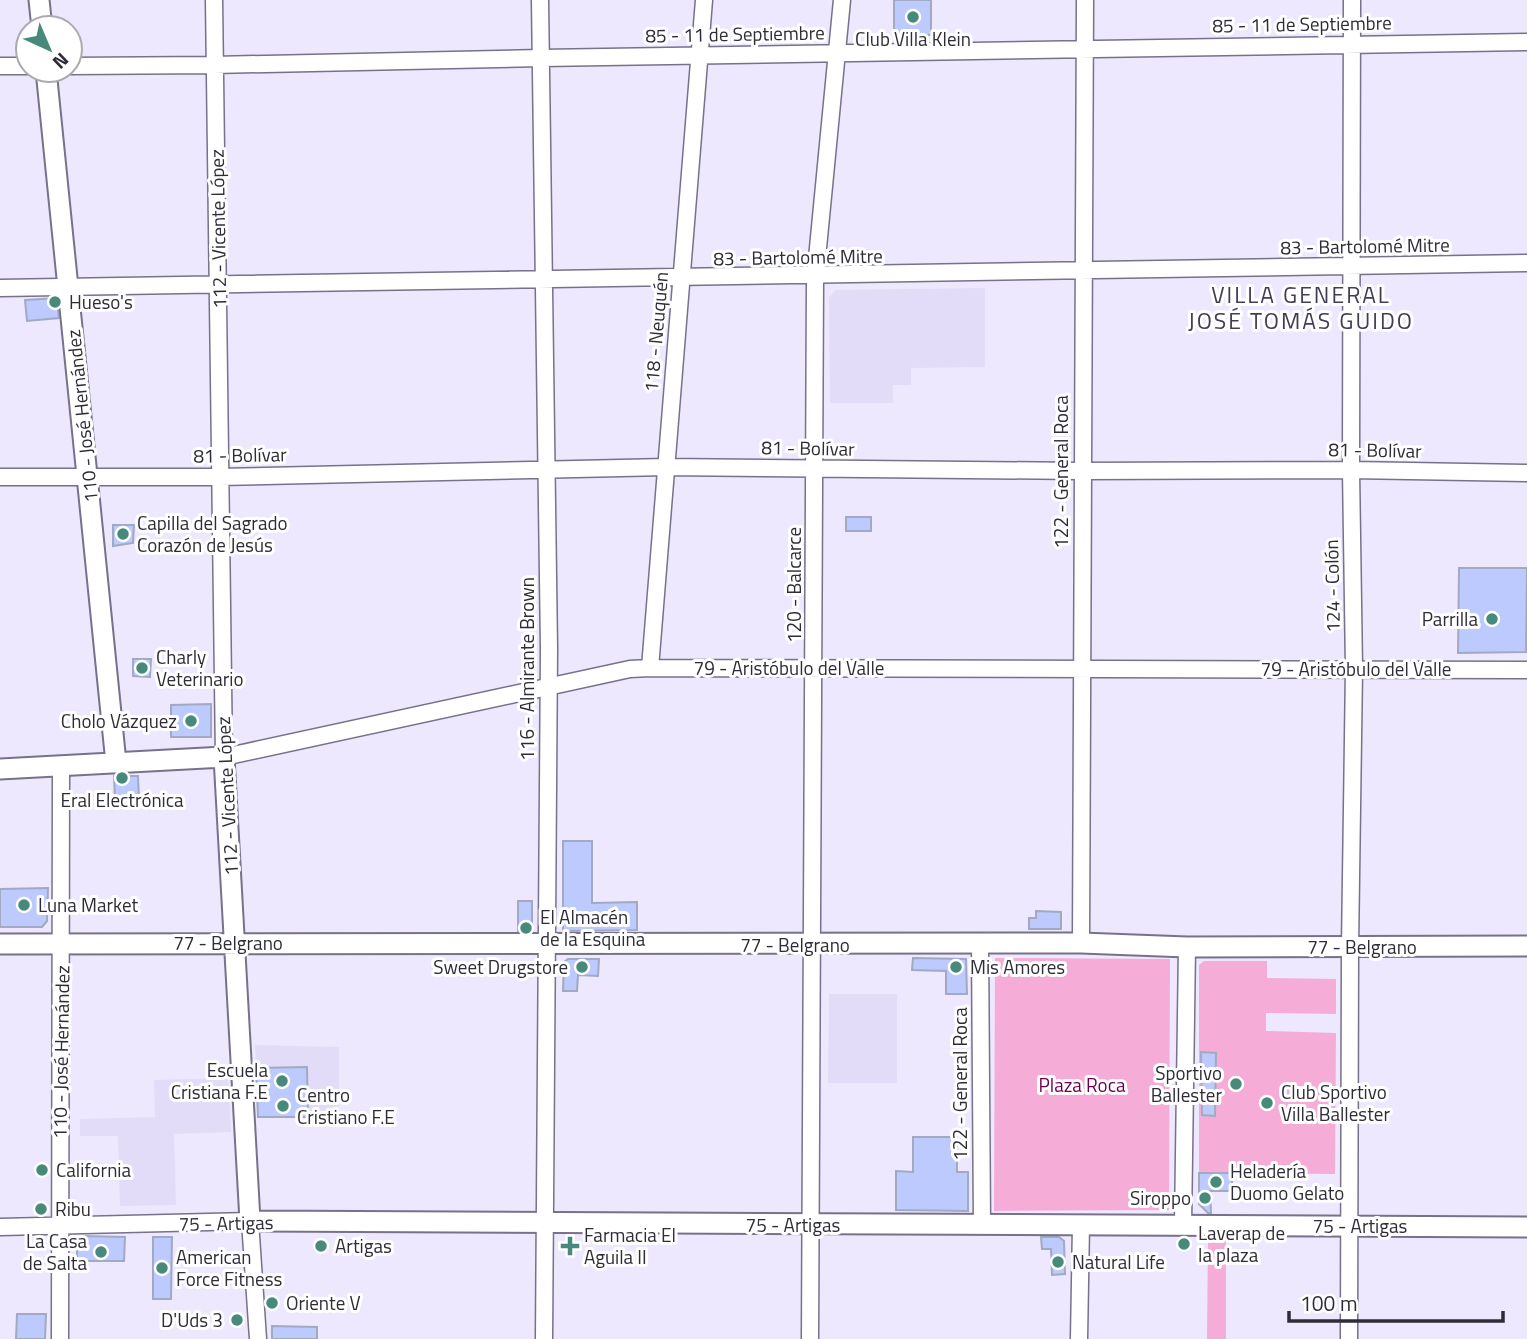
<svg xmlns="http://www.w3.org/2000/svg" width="1527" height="1339" font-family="'Titillium Web',sans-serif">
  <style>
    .built { fill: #e2dcf8 }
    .green { fill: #f5add8 }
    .building { fill: #bccafd; stroke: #a2a9c2; stroke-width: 2 }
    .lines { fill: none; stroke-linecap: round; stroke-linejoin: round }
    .minor-casing { stroke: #777189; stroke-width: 19 }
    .tertiary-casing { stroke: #777189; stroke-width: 23 }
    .minor { stroke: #fff; stroke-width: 16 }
    .tertiary { stroke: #fff; stroke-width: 19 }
    .poi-dot { fill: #478a7c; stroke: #fff; stroke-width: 2.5 }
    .labels { text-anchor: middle; stroke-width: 6; stroke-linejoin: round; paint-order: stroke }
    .street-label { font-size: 19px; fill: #2e2c36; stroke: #fff }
    .poi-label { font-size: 19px; fill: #2e2c36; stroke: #fff; text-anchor: start }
    .park-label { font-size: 19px; fill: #6b0050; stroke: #fff }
    .quarter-label { font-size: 23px; letter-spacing: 2px; fill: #433d53; stroke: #fff }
  </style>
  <rect width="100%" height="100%" fill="#ede8fe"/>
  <path class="built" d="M985,288V367L911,368V385H893V403H830L829,297L836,290Z
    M829,994H897V1083H828Z
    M255,1045L339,1047V1118L258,1117Z
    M228,1078L231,1132L174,1134L176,1205L120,1206L118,1136H80V1119L155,1117L154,1080Z"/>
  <path class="green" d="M995,958L1170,959L1169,1210L994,1211Z
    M1204,961H1267V978L1336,979V1014L1266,1013V1031L1336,1033L1335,1174L1199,1173V965Z
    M1208,1238H1226V1339H1207Z"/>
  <path class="building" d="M894,0H931V35H894Z
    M57,298L59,318L27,321L25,300Z
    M846,517H871V531H846Z
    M113,525H134L133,543L113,546Z
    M1459,568H1527L1526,652L1458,653Z
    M133,659H151L150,677L133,676Z
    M211,704V737H171V705Z
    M114,776H138L139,800L115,801Z
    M563,841H592V903L637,902V930L563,931Z
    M48,888L47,921L42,927H0V889Z
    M518,901H532V931H518Z
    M1036,911L1061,912V929H1029V918H1036Z
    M913,958L966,959L967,994H946V971L912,970Z
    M568,959H599L598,976L578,975L577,991H563L564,962Z
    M1201,1052L1216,1053L1215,1116L1202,1115Z
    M307,1067L308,1117H258L256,1068Z
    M913,1137H957V1172H968V1211L896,1210V1171L913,1172Z
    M1199,1173H1232V1191H1210L1211,1213H1208L1199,1204Z
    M84,1236L125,1237L124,1261H77V1244Z
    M153,1237H172L171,1299H153Z
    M1041,1237H1059L1064,1241L1065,1274L1052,1275L1051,1249H1042Z
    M17,1314H46L45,1339H16Z
    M272,1326L317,1327V1339H272Z"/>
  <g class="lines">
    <defs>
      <path id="minor" d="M214,0L224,757L630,669L650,668L1527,670
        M540,0L549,649L544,1339
        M0,66H28
        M70,66L214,65L541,58L1527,42
        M0,288C509,282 1018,276 1527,263
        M0,477H219L666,467L1081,471L1351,470L1527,473
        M650,668L704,0
        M1081,943L1085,0
        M980,944L982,1224
        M1183,1225L1187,947
        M0,1227L250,1221L258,1339
        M60,1339L61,766
        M810,1339L815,279L842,0
        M1079,1339L1081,1225
        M1349,1339L1350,947L1354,669L1351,470L1352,0"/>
      <path id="tertiary" d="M39,0L42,28
        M46,70L116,763
        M0,769L224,757L250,1221L1527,1227
        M0,944L1081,943L1187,947L1527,946"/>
    </defs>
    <use href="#minor" class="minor-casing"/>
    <use href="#tertiary" class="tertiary-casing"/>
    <use href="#minor" class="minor"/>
    <use href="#tertiary" class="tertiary"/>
  </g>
  <g class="poi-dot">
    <circle cx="913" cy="17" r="7"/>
    <circle cx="55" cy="302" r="7"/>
    <circle cx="123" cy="534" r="7"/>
    <circle cx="1492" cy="619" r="7"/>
    <circle cx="142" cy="668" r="7"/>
    <circle cx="191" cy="721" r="7"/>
    <circle cx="122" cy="778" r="7"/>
    <circle cx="24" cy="905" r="7"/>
    <circle cx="526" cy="928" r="7"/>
    <circle cx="582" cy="967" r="7"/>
    <circle cx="956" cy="967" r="7"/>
    <circle cx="282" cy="1081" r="7"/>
    <circle cx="1236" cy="1084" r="7"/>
    <circle cx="1267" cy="1103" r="7"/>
    <circle cx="283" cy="1106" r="7"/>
    <circle cx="42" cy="1170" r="7"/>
    <circle cx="1216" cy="1182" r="7"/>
    <circle cx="1205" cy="1198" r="7"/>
    <circle cx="41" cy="1209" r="7"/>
    <circle cx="1184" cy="1244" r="7"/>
    <circle cx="321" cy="1246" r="7"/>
    <path d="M566.5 1235.5h7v7h7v7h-7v7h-7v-7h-7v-7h7z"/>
    <circle cx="101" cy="1252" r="7"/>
    <circle cx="1058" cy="1262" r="7"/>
    <circle cx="162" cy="1268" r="7"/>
    <circle cx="272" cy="1303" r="7"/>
    <circle cx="237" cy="1320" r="7"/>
  </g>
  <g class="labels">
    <g class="street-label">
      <text transform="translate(1302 24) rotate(-1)" y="7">85 - 11 de Septiembre</text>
      <text transform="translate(735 34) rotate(-1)" y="7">85 - 11 de Septiembre</text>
      <text transform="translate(218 229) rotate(-91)" y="7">112 - Vicente López</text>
      <text transform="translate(1365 246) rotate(-1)" y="7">83 - Bartolomé Mitre</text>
      <text transform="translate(798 257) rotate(-1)" y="7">83 - Bartolomé Mitre</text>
      <text transform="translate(656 332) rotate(-85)" y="7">118 - Neuquén</text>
      <text transform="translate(82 416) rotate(-96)" y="7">110 - José Hernández</text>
      <text transform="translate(808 448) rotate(1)" y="7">81 - Bolívar</text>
      <text transform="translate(1375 450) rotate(1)" y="7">81 - Bolívar</text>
      <text transform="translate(240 455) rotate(-1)" y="7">81 - Bolívar</text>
      <text transform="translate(1061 472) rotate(-90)" y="7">122 - General Roca</text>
      <text transform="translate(794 585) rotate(-90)" y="7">120 - Balcarce</text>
      <text transform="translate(1332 586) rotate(-91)" y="7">124 - Colón</text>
      <text x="789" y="675">79 - Aristóbulo del Valle</text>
      <text transform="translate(527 669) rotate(-90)" y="7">116 - Almirante Brown</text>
      <text x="1356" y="676">79 - Aristóbulo del Valle</text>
      <text transform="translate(227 796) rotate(-93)" y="7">112 - Vicente López</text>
      <text x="228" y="950">77 - Belgrano</text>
      <text x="795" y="952">77 - Belgrano</text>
      <text x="1362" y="954">77 - Belgrano</text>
      <text transform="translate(61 1052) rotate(-89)" y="7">110 - José Hernández</text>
      <text transform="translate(960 1084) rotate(-90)" y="7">122 - General Roca</text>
      <text transform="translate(226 1223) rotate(-1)" y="7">75 - Artigas</text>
      <text x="793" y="1232">75 - Artigas</text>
      <text x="1360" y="1233">75 - Artigas</text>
    </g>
    <g class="poi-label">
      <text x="913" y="46" text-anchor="middle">Club Villa Klein</text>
      <text x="69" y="309">Hueso's</text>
      <text x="137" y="530">Capilla del Sagrado<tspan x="137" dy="22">Corazón de Jesús</tspan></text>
      <text x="1478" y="626" text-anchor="end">Parrilla</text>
      <text x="156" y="664">Charly<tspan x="156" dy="22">Veterinario</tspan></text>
      <text x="177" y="728" text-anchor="end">Cholo Vázquez</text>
      <text x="122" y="807" text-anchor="middle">Eral Electrónica</text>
      <text x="38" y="912">Luna Market</text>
      <text x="540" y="924">El Almacén<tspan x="540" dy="22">de la Esquina</tspan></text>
      <text x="568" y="974" text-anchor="end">Sweet Drugstore</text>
      <text x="970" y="974">Mis Amores</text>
      <text x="268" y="1077" text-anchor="end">Escuela<tspan x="268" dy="22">Cristiana F.E</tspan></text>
      <text x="1222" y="1080" text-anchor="end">Sportivo<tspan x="1222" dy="22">Ballester</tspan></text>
      <text x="1281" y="1099">Club Sportivo<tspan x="1281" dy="22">Villa Ballester</tspan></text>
      <text x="297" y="1102">Centro<tspan x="297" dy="22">Cristiano F.E</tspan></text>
      <text x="56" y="1177">California</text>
      <text x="1230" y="1178">Heladería<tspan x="1230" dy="22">Duomo Gelato</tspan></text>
      <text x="1191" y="1205" text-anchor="end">Siroppo</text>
      <text x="55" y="1216">Ribu</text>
      <text x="1198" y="1240">Laverap de<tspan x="1198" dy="22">la plaza</tspan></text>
      <text x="584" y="1242">Farmacia El<tspan x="584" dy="22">Aguila II</tspan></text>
      <text x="87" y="1248" text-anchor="end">La Casa<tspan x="87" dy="22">de Salta</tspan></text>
      <text x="335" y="1253">Artigas</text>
      <text x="176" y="1264">American<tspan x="176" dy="22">Force Fitness</tspan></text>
      <text x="1072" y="1269">Natural Life</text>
      <text x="286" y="1310">Oriente V</text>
      <text x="223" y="1327" text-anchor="end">D'Uds 3</text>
    </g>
    <g class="park-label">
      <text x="1082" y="1092">Plaza Roca</text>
    </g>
    <g class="quarter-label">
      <text x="1301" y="303">VILLA GENERAL<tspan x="1301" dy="26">JOSÉ TOMÁS GUIDO</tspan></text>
    </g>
  </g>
  <g transform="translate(49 49) rotate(136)"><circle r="33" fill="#ffffff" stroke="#ababaf" stroke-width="2"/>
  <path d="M0-5L12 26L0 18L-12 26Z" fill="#478a7c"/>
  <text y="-10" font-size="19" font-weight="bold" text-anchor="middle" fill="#2e2c36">N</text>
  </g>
  <path d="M1289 1311v10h214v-10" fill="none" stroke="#2e2c36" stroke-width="3.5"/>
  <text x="1300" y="1311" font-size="21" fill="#2e2c36" stroke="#ffffff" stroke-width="5" paint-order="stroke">100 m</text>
</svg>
